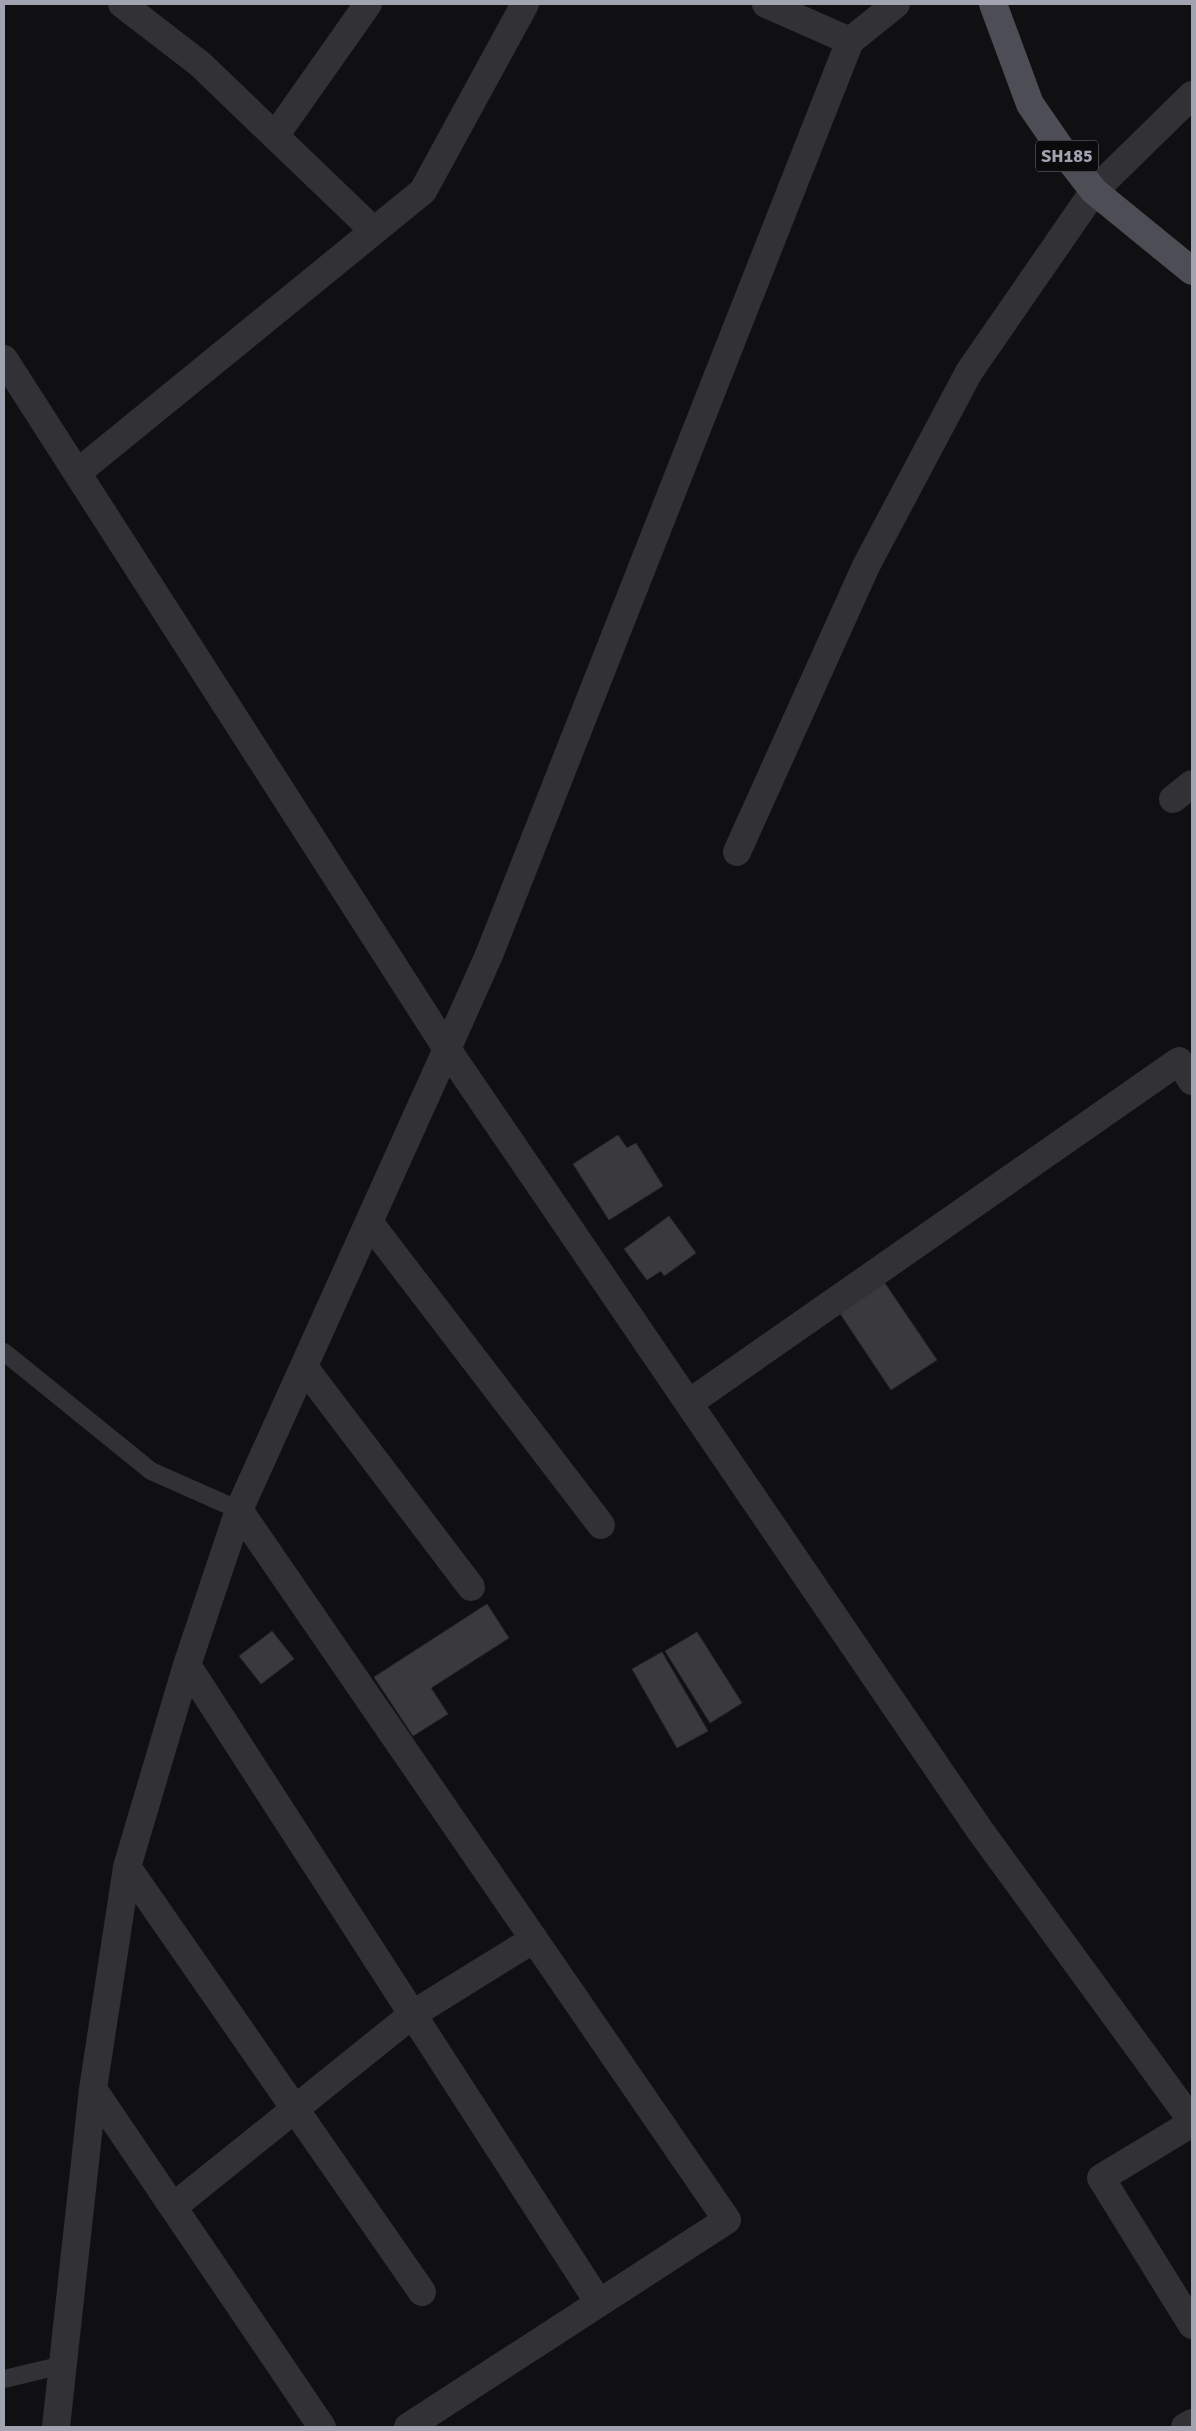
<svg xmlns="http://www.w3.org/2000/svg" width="1196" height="2431" font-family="Signika,sans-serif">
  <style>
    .building { fill: #3a393e; stroke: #2a2a2d }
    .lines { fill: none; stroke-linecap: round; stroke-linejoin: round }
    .service { stroke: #313136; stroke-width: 18 }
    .minor { stroke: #313136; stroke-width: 28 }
    .primary { stroke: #4d4d55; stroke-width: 28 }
    .labels { text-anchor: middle; stroke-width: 4; stroke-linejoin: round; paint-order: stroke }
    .shield { fill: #0b0b0c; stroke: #747580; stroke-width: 1 }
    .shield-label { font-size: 18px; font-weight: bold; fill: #a1a3b1 }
  </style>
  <rect width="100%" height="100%" fill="#100f11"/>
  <path class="building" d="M618,1135L627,1148L636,1143L663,1186L609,1220L573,1164Z
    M669,1216L696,1253L664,1276L661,1271L647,1280L624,1249Z
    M880,1276L937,1360L891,1390L835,1306Z
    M487,1604L509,1638L431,1688L448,1714L413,1736L374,1677Z
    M272,1631L294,1659L261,1684L239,1656Z
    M697,1632L742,1703L710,1723L665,1651Z
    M662,1652L708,1731L677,1748L632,1669Z"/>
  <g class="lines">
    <path class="service" d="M4,1352L151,1471L239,1510
      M4,2379L63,2365"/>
    <path class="minor" d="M122,4L200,64L374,231
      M766,4L850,41
      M896,4L850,41L489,955L447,1049L979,1829L1192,2121
      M275,136L368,4
      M4,359L447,1049L239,1510L187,1665L127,1867L93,2089L56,2427
      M77,473L423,191L525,4
      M1173,799L1192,784
      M737,852L866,566L969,372L1094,191L1192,95
      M369,1222L601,1525
      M304,1367L471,1587
      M689,1403L1179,1061L1192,1081
      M239,1510L727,2220L408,2427
      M187,1665L599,2303
      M127,1867L422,2292
      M93,2089L322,2427
      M1192,2123L1101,2178L1192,2325
      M173,2207L413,2014L534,1939
      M1185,2427L1192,2423"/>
    <path class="primary" d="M993,4L1030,104L1061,149L1094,191L1192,271"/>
  </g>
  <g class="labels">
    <rect class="shield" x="1036" y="140.5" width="62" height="31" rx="4"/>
    <g class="shield-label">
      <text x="1067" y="162">SH185</text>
    </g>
  </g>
  <rect width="1196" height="2431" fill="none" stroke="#a1a3b1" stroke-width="10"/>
</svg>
